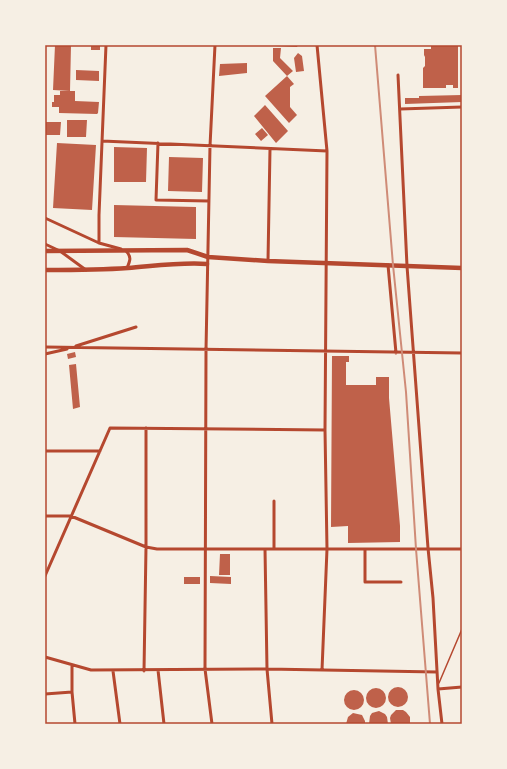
<svg xmlns="http://www.w3.org/2000/svg" width="507" height="769" font-family="'Archivo Narrow',sans-serif">
  <style>
    .building { fill: #bf614a }
    .lines { fill: none; stroke-linecap: round; stroke-linejoin: round }
    .service { stroke: #b5482f; stroke-width: 1.5 }
    .minor { stroke: #b5482f; stroke-width: 3 }
    .secondary { stroke: #b5482f; stroke-width: 4.5 }
    .rail { stroke: #cf8b77; stroke-width: 2 }
    .neatline { fill: none; stroke: #b5482f; stroke-width: 1.5 }
  </style>
  <rect width="100%" height="100%" fill="#f6efe4"/>
  <path class="building" d="M55,45H71L70,91L53,90Z
    M91,45H100V50H91Z
    M274,45H298L297,47L274,46Z
    M458,45V88H453V85H446V88H423V68L425,66V57L424,55V49H431V46Z
    M273,48H281L280,58L293,71L287,76L273,61Z
    M298,53L302,56L304,71L296,72L294,58Z
    M247,63V73L219,76L220,64Z
    M76,70L99,71V81L76,80Z
    M287,76L294,84L290,87V107L297,115L289,123L265,96Z
    M60,91H75V101L99,102L98,113L97,114L59,113V107H52V102H54V95H60Z
    M462,95V102L405,104V98H419V96Z
    M265,105L288,131L276,143L254,116Z
    M67,120H87L86,137H67Z
    M45,122H61L60,135H45Z
    M262,128L268,135L261,141L255,134Z
    M57,143L96,145L92,210L53,208Z
    M114,147L147,148L146,182H114Z
    M169,157L203,158L202,192L168,191Z
    M114,205L196,207V239L114,237Z
    M75,352L76,357L68,359L67,354Z
    M332,356H349V362H346V385H376V377H389V398L400,526V542L348,543V526L331,527Z
    M76,364L80,407L73,409L69,365Z
    M220,554H230V575H219Z
    M210,576L231,577V584L210,583Z
    M184,577H200V584H184Z
    M388 697a10 10 0 1 1 20 0a10 10 0 1 1-20 0Z
    M366 698a10 10 0 1 1 20 0a10 10 0 1 1-20 0Z
    M344 700a10 10 0 1 1 20 0a10 10 0 1 1-20 0Z
    M396,710H403L406,712L410,717V724H391L390,718L391,715Z
    M379,711L385,714L387,717L388,724H369L370,716L372,713Z
    M353,713L362,715L365,721V724H346L348,717Z"/>
  <g class="lines">
    <path class="service" d="M45,150V147
      M439,683L462,629"/>
    <path class="minor" d="M317,45L327,151L325,430L327,549L322,670
      M398,75L407,266L428,548L433,598L438,689L442,724
      M400,109L462,107
      M102,141L327,151
      M158,143L156,200L209,201
      M45,218L99,243L121,249
      M99,243V215L106,45
      M45,244L60,251L86,270
      M126,251C132,257 130,261 127,268
      M268,261L270,149
      M388,265L396,353
      M76,346L136,327
      M45,347L462,353
      M45,354L67,349
      M45,451H100
      M274,501V549
      M45,516H71L146,547L157,549H462
      M265,549L267,669L272,724
      M365,549V582H401
      M45,576L110,428L325,430
      M45,657L91,670L267,669L437,672
      M72,665V692L75,724
      M158,670L164,724
      M113,671L120,724
      M144,671L146,547V428
      M438,689L462,687
      M45,694L72,692
      M212,724L205,669L206,350L210,146L215,45"/>
    <path class="secondary" d="M45,251L187,250L208,257L268,261L462,268
      M45,270C73,270 100,270 128,268C154,266 181,262 207,264"/>
    <path class="rail" d="M375,45L393,265L406,392L416,549L430,724"/>
  </g>
  <rect width="507" height="769" fill="none" stroke="#f6efe4" stroke-width="92"/>
  <rect x="46" y="46" width="415" height="677" class="neatline"/>
</svg>
